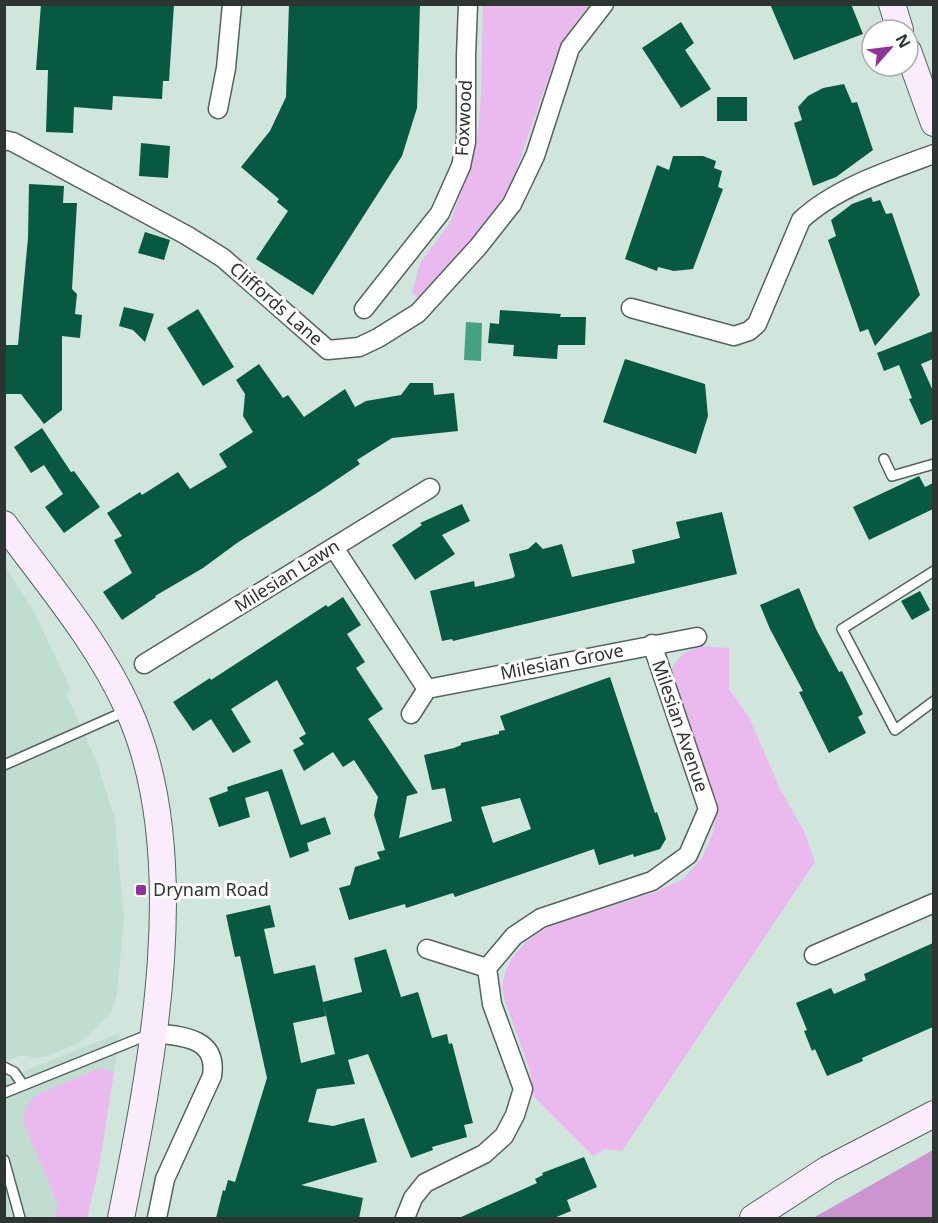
<svg xmlns="http://www.w3.org/2000/svg" width="938" height="1223" font-family="'Noto Sans',sans-serif">
  <style>
    .built { fill: #c0ddd0 }
    .green { fill: #eabaef }
    .forest { fill: #cb95d0 }
    .water { fill: #46a382 }
    .building { fill: #075942; fill-rule: evenodd }
    .lines { fill: none; stroke-linecap: round; stroke-linejoin: round }
    .lane-casing { stroke: #53645d; stroke-width: 12 }
    .street-casing { stroke: #53645d; stroke-width: 21 }
    .secondary-casing { stroke: #53645d; stroke-width: 28 }
    .lane { stroke: #fff; stroke-width: 9 }
    .street { stroke: #fff; stroke-width: 18 }
    .secondary { stroke: #fbecfd; stroke-width: 26 }
    .poi-dot { fill: #90329b; stroke: #fff; stroke-width: 2 }
    .labels { text-anchor: middle; stroke-width: 6; stroke-linejoin: round; paint-order: stroke }
    .street-label { font-size: 18px; fill: #2d3532; stroke: #fff }
    .poi-label { font-size: 18px; fill: #2d3532; stroke: #fff; text-anchor: start }
  </style>
  <rect width="100%" height="100%" fill="#d0e5dc"/>
  <path class="built" d="M4,565L33,610L71,690L66,694L97,762L115,820L124,918L117,994L111,1013L88,1036L74,1045L47,1056L35,1058L22,1055L5,1062Z
    M120,1033L99,1167L87,1218H5V1079Z"/>
  <path class="green" d="M483,5H589L571,29L553,65L510,188L487,223L418,298L412,293L420,263L450,223L474,156L478,133L481,92Z
    M703,646L729,648V689L749,717L781,791L804,831L815,862L622,1151L605,1149L593,1156L534,1097L530,1071L505,1001L502,986L505,972L512,958L525,943L539,932L557,923L653,893L683,879L702,858L713,833L717,808L672,669C680,654 687,650 703,646Z
    M100,1068L114,1072L99,1167L87,1218H55L58,1205L23,1121C25,1108 28,1102 38,1094Z"/>
  <path class="forest" d="M933,1150V1218H813Z"/>
  <path class="water" d="M466,322L482,323L481,361L464,360Z"/>
  <path class="building" d="M41,4H174L169,81H163L162,99L113,96L112,110L74,107L73,133L46,132L48,70H36Z
    M289,4H420L417,108L402,156L313,295L256,259L288,211L277,202L279,199L241,167L270,131L286,97Z
    M770,4H851L863,34L794,60Z
    M681,22L694,43L685,50L711,89L681,108L642,48Z
    M844,84L852,103L857,102L873,150L836,177L813,186L794,123L802,120L798,107L808,96L823,88Z
    M717,97H747V121H717Z
    M141,143L170,146L168,178L139,176Z
    M673,156H703L716,161L714,168L722,171L718,187L723,189L693,269L674,271L658,267L657,271L625,259L657,165L669,170Z
    M29,184L64,186L63,203H77L72,289L77,294L75,314L82,315L80,338L62,336V410L44,424L21,394H4V345H18L28,238Z
    M871,197L873,202L880,200L886,214L892,213L920,295L875,346L868,329L860,332L828,240L836,236L831,220L852,204Z
    M145,232L170,240L164,260L138,253Z
    M124,307L154,314L145,342L133,330L119,326Z
    M198,309L234,367L203,386L167,328Z
    M500,310L561,314L560,317H586L585,345H558L557,359L513,356L514,345L488,343L490,323L499,324Z
    M933,331V359L921,364L933,391V419L921,425L909,399L912,398L899,365L884,371L877,353Z
    M625,359L705,384L708,416L696,454L603,422Z
    M259,364L283,398L288,395L304,417L345,389L355,407L366,401L401,395L410,383H433L434,395L454,393L458,431L392,438L357,460L360,464L320,491L237,543L203,568L155,596L156,597L122,620L103,592L132,573L114,540L122,536L107,513L140,492L142,495L178,472L190,489L227,467L219,454L253,432L243,416L245,394L236,380Z
    M42,428L71,472L74,471L100,507L64,533L45,507L63,494L44,465L31,473L14,447Z
    M919,476L925,487L933,483V509L869,540L853,507Z
    M462,504L470,521L442,535L455,554L415,580L392,545L422,525L420,523Z
    M722,512L737,574L453,641L452,639L442,641L430,591L474,581L475,587L513,578L515,576L509,554L528,549L536,542L543,549L562,544L572,577L635,563L632,550L680,538L676,522Z
    M799,588L816,629L839,672L842,671L863,714L858,717L866,733L829,753L799,692L803,691L770,629L760,605Z
    M920,591L930,610L912,620L901,601Z
    M343,597L361,625L347,634L365,662L356,668L383,709L368,719L418,793L407,796L399,838L452,821L445,788L432,790L424,755L454,748L461,745V743L499,734V731L505,730L500,716L610,677L655,813L657,812L666,839L660,849L634,857L633,854L599,865L594,849L455,897L453,893L406,908L405,904L349,920L339,888L350,885L355,867L380,859L377,852L385,850L374,815L378,797L354,760L343,767L333,752L304,771L293,750L304,744L299,738L306,734L277,680L231,709L251,742L233,753L211,719L193,731L173,702L210,678L211,680L326,605L328,607ZM520,798L531,829L493,843L481,807Z
    M282,769L301,825L325,817L331,834L307,843L309,851L290,858L268,791L245,798L250,817L219,827L209,798L228,791L227,787Z
    M270,905L275,927L264,929L274,974L315,965L326,1016L293,1023L301,1063L335,1054L323,1002L362,992L354,958L386,949L401,997L418,992L432,1038L447,1034L449,1044L452,1043L473,1123L464,1125L467,1137L432,1147L433,1150L411,1158L368,1054L348,1060L355,1084L317,1089L308,1122L333,1126L364,1118L377,1162L301,1185L363,1198L359,1218H216L223,1190L225,1191L228,1180L235,1182L267,1078L240,956L235,957L226,915Z
    M933,943V1027L862,1058L863,1061L827,1076L815,1049L812,1051L804,1031L807,1030L796,1003L831,988L834,994L866,980L864,974Z
    M584,1157L597,1187L567,1200L571,1211L554,1218H459L537,1183L535,1179L543,1175L542,1173Z"/>
  <g class="lines">
    <defs>
      <path id="lane" d="M884,459L892,476L934,464
        M934,571L842,629L895,730L934,701
        M4,765L126,711
        M4,1067L14,1072L23,1085
        M4,1093L150,1034
        M4,1160L20,1218"/>
      <path id="street" d="M218,109L226,68L232,4
        M4,140L13,142L186,235L223,258L328,350L359,347L378,338L418,313L478,247L512,204L535,156L570,48L604,4
        M631,308L734,336L749,331L757,324L801,220C835,188 890,170 934,154
        M364,309L440,213L461,166L466,142V56L468,4
        M334,548L427,689L697,637
        M144,664L430,488
        M411,714L427,689
        M427,949L487,968
        M814,955L934,903
        M153,1033C181,1036 218,1037 212,1076L165,1179L157,1218
        M405,1218L413,1198L425,1183L484,1154L504,1136L515,1115L523,1089L492,1004L487,968L514,936L541,918L652,881L688,855L708,809L652,644"/>
      <path id="secondary" d="M892,4L900,30
        M908,51L934,123
        M4,524C47,583 98,642 128,709C194,854 152,1067 121,1218
        M753,1218L828,1169L934,1114"/>
    </defs>
    <use href="#lane" class="lane-casing"/>
    <use href="#street" class="street-casing"/>
    <use href="#secondary" class="secondary-casing"/>
    <use href="#lane" class="lane"/>
    <use href="#street" class="street"/>
    <use href="#secondary" class="secondary"/>
  </g>
  <rect class="poi-dot" x="135" y="884" width="12" height="12" rx="3"/>
  <g class="labels">
    <g class="street-label">
      <text transform="translate(464 118) rotate(-87)" y="6">Foxwood</text>
      <text transform="translate(276 304) rotate(41)" y="6">Cliffords Lane</text>
      <text transform="translate(287 576) rotate(-32)" y="6">Milesian Lawn</text>
      <text transform="translate(562 662) rotate(-11)" y="6">Milesian Grove</text>
      <text transform="translate(680 726) rotate(71)" y="6">Milesian Avenue</text>
    </g>
    <g class="poi-label">
      <text x="153" y="896">Drynam Road</text>
    </g>
  </g>
  <rect width="938" height="1223" fill="none" stroke="#2d3532" stroke-width="12"/>
  <g transform="translate(890 48) rotate(62)"><circle r="28" fill="#ffffff" stroke="#abaead" stroke-width="1.5"/>
  <path d="M0-4.5L10 22L0 15L-10 22Z" fill="#90329b"/>
  <text y="-9" font-size="16" font-weight="bold" text-anchor="middle" fill="#2d3532">N</text>
  </g>
</svg>
